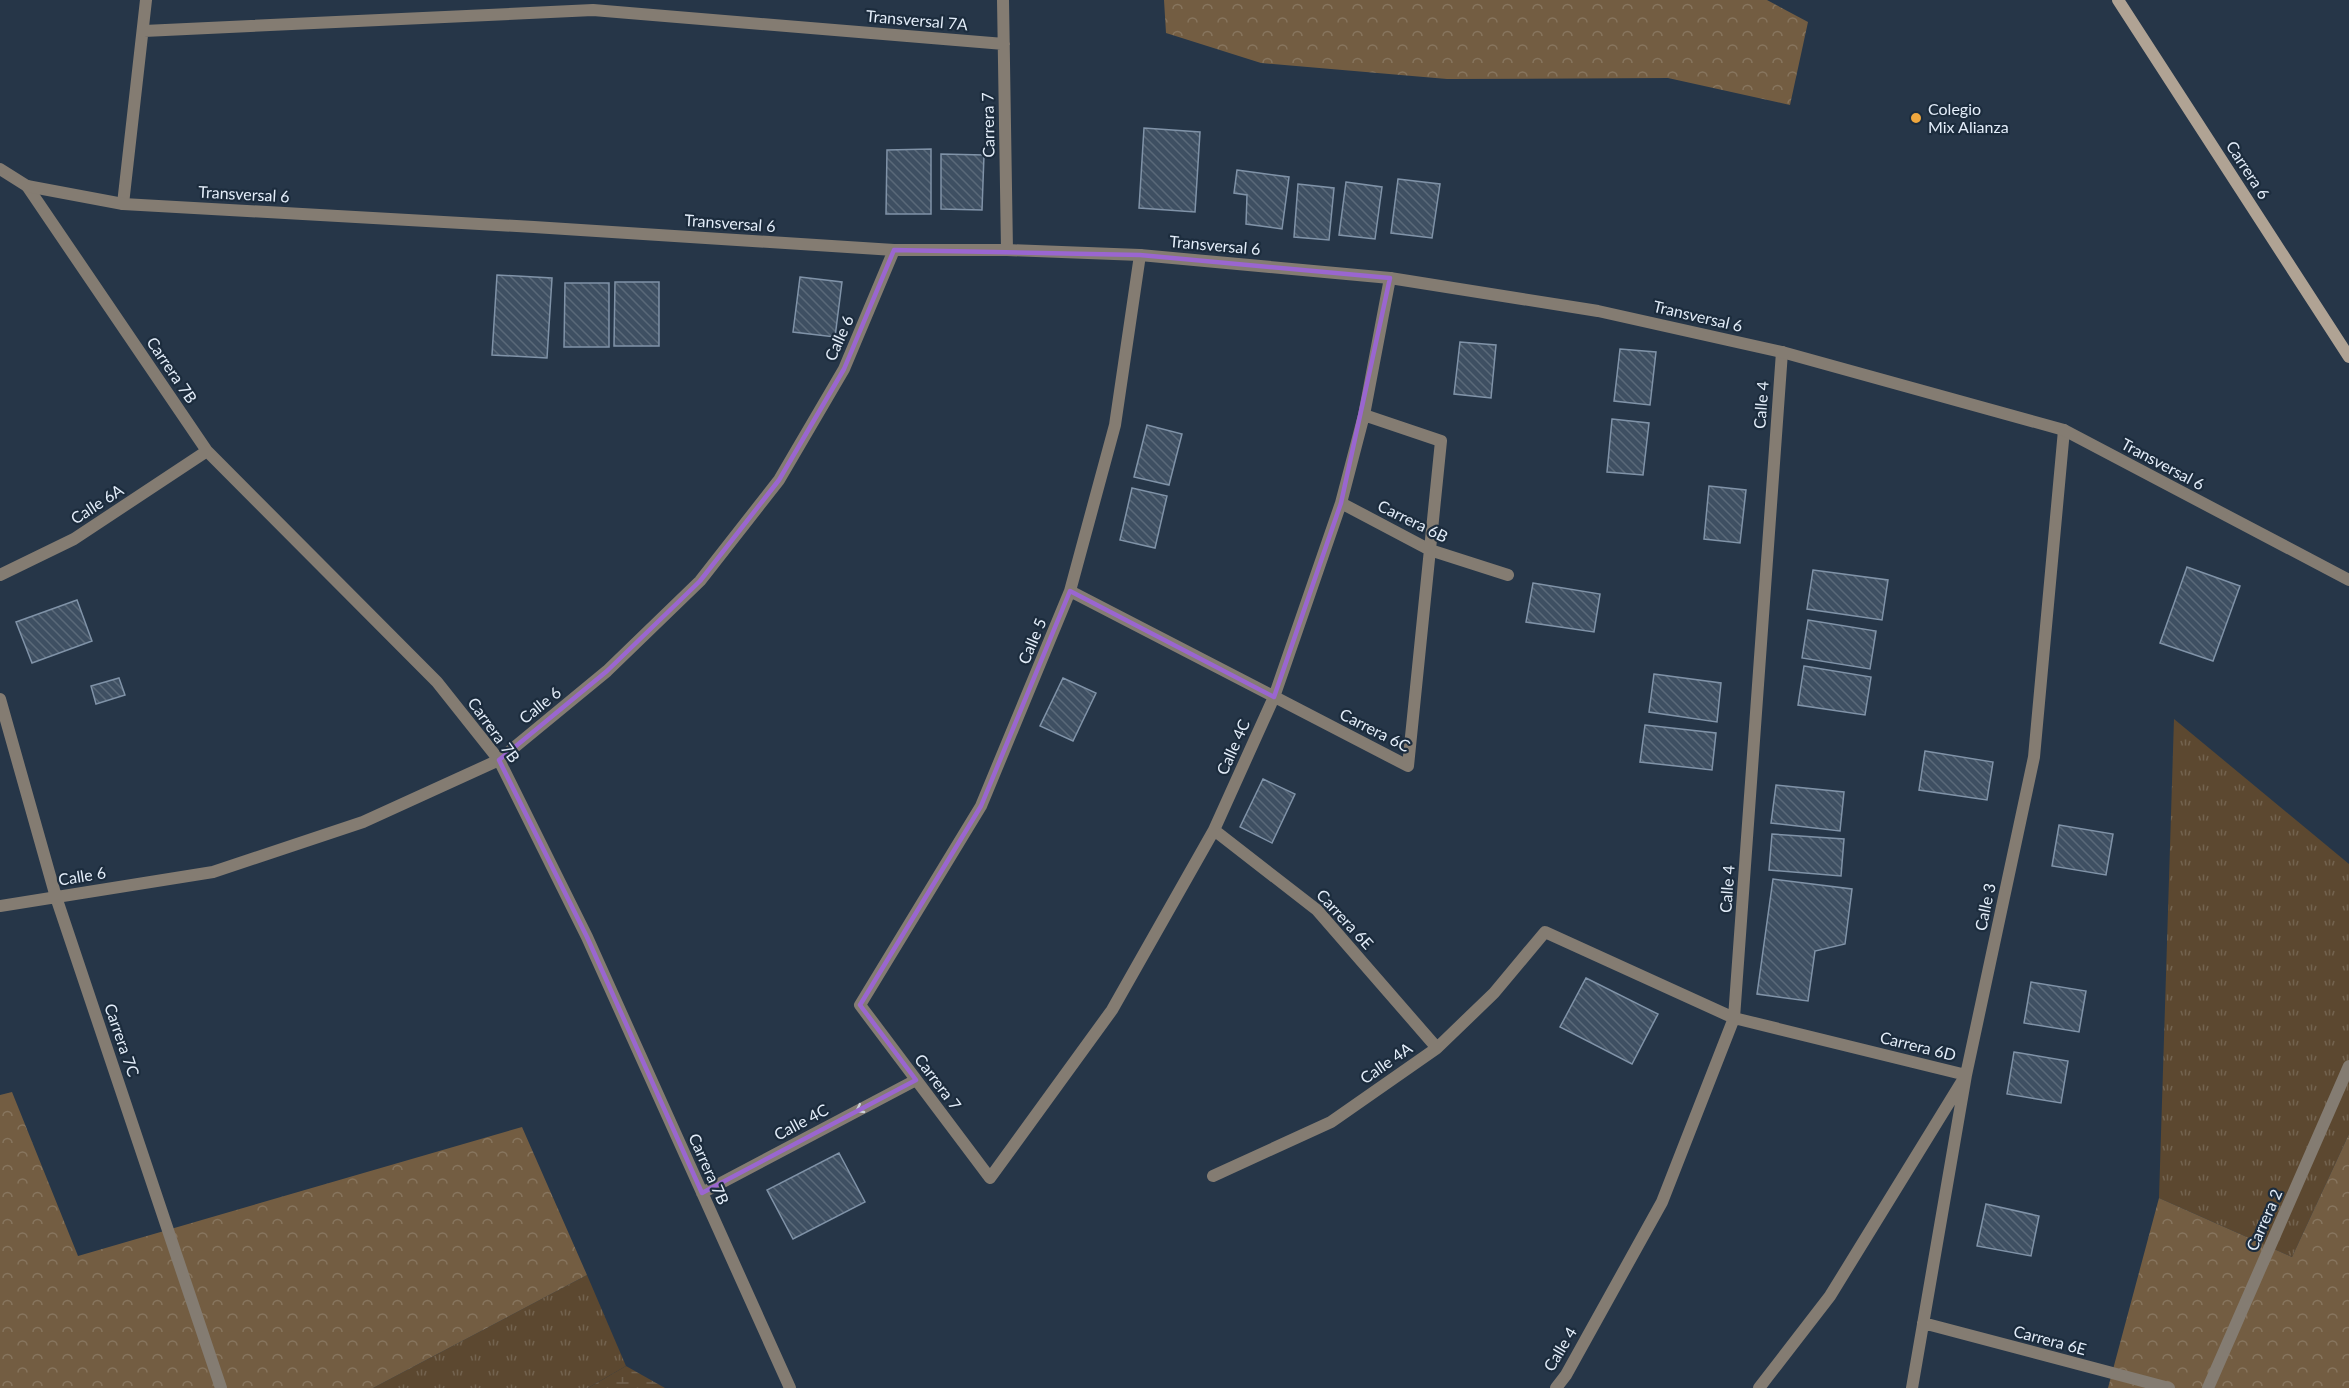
<svg xmlns="http://www.w3.org/2000/svg" width="2349" height="1388" font-family="Lato,sans-serif">
  <style>
    .grass { fill: url(#grass-tufts) }
    .forest { fill: url(#forest-crowns) }
    .wetland { fill: url(#wetland-marsh) }
    .building { fill: url(#building-back-hatch); stroke: #8093a8; stroke-width: 1.5 }
    .lines { fill: none; stroke-linecap: round; stroke-linejoin: round }
    .minor { stroke: #847c72; stroke-width: 12 }
    .tertiary { stroke: #847c72; stroke-width: 12 }
    .secondary { stroke: #b0a394; stroke-width: 12 }
    .oneway { stroke: #cbd1d7 }
    .marked { fill: none; stroke: #9a66d0; stroke-width: 4.5; stroke-linejoin: round }
    .poi-dot { fill: #efa73e; stroke: #1c2c3d; stroke-width: 2 }
    .labels { text-anchor: middle; stroke-width: 4.5; stroke-linejoin: round; paint-order: stroke }
    .street-label { font-size: 16px; fill: #e3edf9; stroke: #1c2c3d }
    .poi-label { font-size: 16px; fill: #e3edf9; stroke: #1c2c3d; text-anchor: start }
  </style>
  <defs>
    <pattern id="grass-tufts" width="24" height="20" patternUnits="userSpaceOnUse" patternTransform="scale(1.5)"><rect width="24" height="20" fill="#5c4830"/><path d="M3 7l-1-3M5 7V3M7 7l1-3M15 17l-1-3M17 17v-4M19 17l1-3" fill="none" stroke="#73634f"/></pattern>
    <pattern id="forest-crowns" width="20" height="18" patternUnits="userSpaceOnUse" patternTransform="scale(1.5)"><rect width="20" height="18" fill="#735d42"/><path d="M2 6a3 3 0 1 1 6 0M12 15a3 3 0 1 1 6 0" fill="none" stroke="#87755e"/></pattern>
    <pattern id="wetland-marsh" width="20" height="14" patternUnits="userSpaceOnUse" patternTransform="scale(1.5)"><rect width="20" height="14" fill="#5c4830"/><path d="M1 5h8M5 5V1M11 12h8M15 12V8" fill="none" stroke="#73634f"/></pattern>
    <pattern id="building-back-hatch" width="6" height="6" patternUnits="userSpaceOnUse" patternTransform="scale(1.5)"><rect width="6" height="6" fill="#3e4f62"/><path d="M-1 5l2 2M0 0l6 6M5-1l2 2" fill="none" stroke="#5a6979"/></pattern>
  </defs>
  <rect width="100%" height="100%" fill="#263648"/>
  <path class="grass" d="M2174,719L2349,864V1134L2292,1257L2159,1198Z
    M587,1275L626,1366L588,1388H373Z"/>
  <path class="forest" d="M1164,0H1767L1808,22L1790,105L1668,78L1447,79L1261,63L1166,33Z
    M12,1092L78,1256L522,1127L587,1275L373,1388H0V1095Z
    M2349,1134V1388H2108L2159,1198L2292,1257Z"/>
  <path class="wetland" d="M626,1366L665,1388H588Z"/>
  <path class="building" d="M1144,128L1200,132L1195,212L1139,208Z
    M931,149V214H886L887,150Z
    M941,154L984,155L982,210L941,209Z
    M1237,170L1289,177L1282,229L1246,224L1247,195L1234,193Z
    M1398,179L1440,184L1432,238L1391,233Z
    M1346,182L1382,187L1375,239L1339,235Z
    M1298,184L1334,188L1329,240L1294,237Z
    M497,275L552,278L547,358L492,355Z
    M800,277L842,282L835,337L793,332Z
    M615,282H659V346H614Z
    M565,283H609V347H564Z
    M1460,342L1496,345L1491,398L1454,394Z
    M1620,349L1656,352L1650,405L1614,401Z
    M1612,419L1649,423L1643,475L1607,472Z
    M1147,425L1182,434L1169,485L1134,477Z
    M1709,486L1746,490L1740,543L1704,539Z
    M1132,488L1167,496L1155,548L1120,540Z
    M2187,567L2240,586L2213,661L2160,643Z
    M1813,570L1888,580L1882,620L1807,609Z
    M1533,583L1600,594L1594,632L1526,622Z
    M77,600L92,641L32,663L16,622Z
    M1808,620L1876,631L1870,669L1802,658Z
    M1804,666L1871,677L1865,715L1798,705Z
    M1654,674L1721,683L1717,722L1649,712Z
    M119,678L125,695L96,704L91,686Z
    M1063,678L1096,693L1073,741L1040,726Z
    M1645,725L1716,733L1712,770L1640,762Z
    M1925,751L1993,762L1987,800L1919,790Z
    M1263,779L1295,794L1272,843L1240,827Z
    M1776,785L1844,792L1840,831L1771,823Z
    M2059,825L2113,834L2106,875L2052,866Z
    M1772,834L1844,839L1841,876L1769,870Z
    M1773,879L1852,889L1845,944L1815,951L1808,1001L1757,994Z
    M1586,978L1658,1014L1632,1064L1560,1027Z
    M2031,982L2086,991L2079,1032L2024,1023Z
    M2014,1052L2068,1061L2061,1103L2007,1094Z
    M839,1153L865,1202L793,1239L767,1190Z
    M1986,1204L2039,1216L2031,1256L1977,1246Z"/>
  <g class="lines">
    <path class="minor" d="M1003,0L1007,250
      M144,31L593,10L1004,44
      M27,186L207,451L437,682L499,760L587,937L790,1388
      M123,204L146,0
      M1140,255L1115,425L1070,591L981,806L860,1005L990,1178L1112,1010L1214,830L1274,697L1341,503L1364,415L1390,278
      M1341,503L1430,550L1508,575
      M0,575L74,539L207,451
      M1070,591L1408,766L1441,441L1364,415
      M0,699L56,897L221,1388
      M1214,830L1317,910L1437,1048
      M0,906L213,872L363,822L499,760L607,671L700,581L779,480L844,369L894,250
      M1213,1176L1331,1122L1437,1048L1494,993L1545,932L1734,1018L1966,1075L1830,1296L1759,1388
      M702,1193L916,1080
      M1923,1323L2169,1388
      M1556,1388L1566,1375L1662,1202L1734,1018L1782,352
      M1912,1388L1966,1075L2034,757L2064,430
      M2208,1388L2349,1066"/>
    <path class="tertiary" d="M0,169L27,186L123,204L534,227L894,250H1007L1140,255L1390,278L1598,311L1782,352L2064,430L2349,580"/>
    <path class="secondary" d="M2118,0L2349,357"/>
  </g>
  <defs><path id="oneway-shaft" d="M-6 0H5M1.5-3L5.5 0L1.5 3" fill="none" stroke-width="1.6" stroke-linecap="round" stroke-linejoin="round" transform="scale(1.5)"/></defs>
  <use class="oneway" href="#oneway-shaft" transform="translate(864 1107) rotate(152)"/>
  <path class="marked" d="M894,250L1140,255L1390,278L1341,503L1274,697L1070,591L981,806L860,1005L916,1080L702,1193L587,937L499,760L607,671L700,581L779,480L844,369Z"/>
  <circle class="poi-dot" cx="1916" cy="118" r="6"/>
  <g class="labels">
    <g class="street-label">
      <text transform="translate(917 20) rotate(5)" y="6">Transversal 7A</text>
      <text transform="translate(988 125) rotate(-91)" y="6">Carrera 7</text>
      <text transform="translate(2248 170) rotate(57)" y="6">Carrera 6</text>
      <text transform="translate(244 194) rotate(3)" y="6">Transversal 6</text>
      <text transform="translate(730 223) rotate(4)" y="6">Transversal 6</text>
      <text transform="translate(1215 245) rotate(5)" y="6">Transversal 6</text>
      <text transform="translate(1698 316) rotate(13)" y="6">Transversal 6</text>
      <text transform="translate(839 338) rotate(-66)" y="6">Calle 6</text>
      <text transform="translate(172 370) rotate(56)" y="6">Carrera 7B</text>
      <text transform="translate(1761 405) rotate(-86)" y="6">Calle 4</text>
      <text transform="translate(2163 464) rotate(28)" y="6">Transversal 6</text>
      <text transform="translate(97 504) rotate(-33)" y="6">Calle 6A</text>
      <text transform="translate(1413 521) rotate(26)" y="6">Carrera 6B</text>
      <text transform="translate(1032 641) rotate(-67)" y="6">Calle 5</text>
      <text transform="translate(540 705) rotate(-39)" y="6">Calle 6</text>
      <text transform="translate(494 730) rotate(54)" y="6">Carrera 7B</text>
      <text transform="translate(1375 730) rotate(27)" y="6">Carrera 6C</text>
      <text transform="translate(1233 747) rotate(-66)" y="6">Calle 4C</text>
      <text transform="translate(82 876) rotate(-9)" y="6">Calle 6</text>
      <text transform="translate(1727 889) rotate(-86)" y="6">Calle 4</text>
      <text transform="translate(1985 907) rotate(-78)" y="6">Calle 3</text>
      <text transform="translate(1345 919) rotate(47)" y="6">Carrera 6E</text>
      <text transform="translate(122 1040) rotate(71)" y="6">Carrera 7C</text>
      <text transform="translate(1918 1046) rotate(14)" y="6">Carrera 6D</text>
      <text transform="translate(1386 1063) rotate(-35)" y="6">Calle 4A</text>
      <text transform="translate(938 1082) rotate(53)" y="6">Carrera 7</text>
      <text transform="translate(801 1122) rotate(-28)" y="6">Calle 4C</text>
      <text transform="translate(709 1169) rotate(66)" y="6">Carrera 7B</text>
      <text transform="translate(2264 1220) rotate(-66)" y="6">Carrera 2</text>
      <text transform="translate(2050 1340) rotate(15)" y="6">Carrera 6E</text>
      <text transform="translate(1560 1349) rotate(-59)" y="6">Calle 4</text>
    </g>
    <g class="poi-label">
      <text x="1928" y="115">Colegio<tspan x="1928" dy="18">Mix Alianza</tspan></text>
    </g>
  </g>
</svg>
